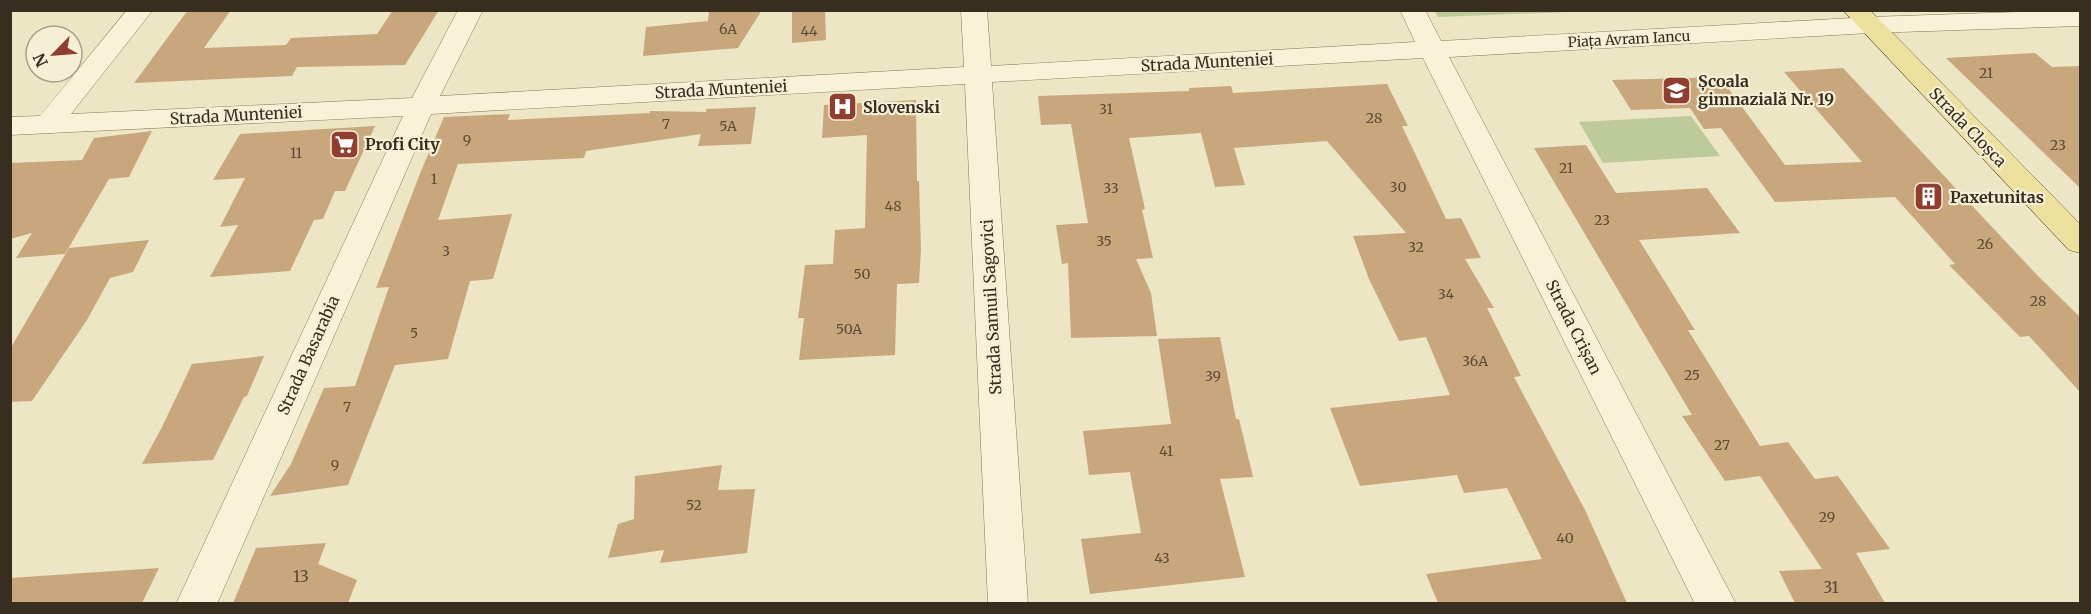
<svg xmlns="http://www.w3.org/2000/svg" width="2091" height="614" font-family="Merriweather,serif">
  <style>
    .green { fill: #bdca9a }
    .building { fill: #c8a77d }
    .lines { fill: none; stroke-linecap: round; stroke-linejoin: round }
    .street-casing { stroke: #86795c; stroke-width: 1 }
    .primary-casing { stroke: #544630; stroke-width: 1 }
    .street { fill: #f7f2d8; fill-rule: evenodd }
    .primary { fill: #ede09f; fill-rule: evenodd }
    .labels { text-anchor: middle; stroke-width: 4.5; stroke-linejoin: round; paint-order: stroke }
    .number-label { font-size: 14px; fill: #5b4c36 }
    .far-street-label { font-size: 14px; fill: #372e1f; stroke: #f4efd5 }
    .street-label { font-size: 16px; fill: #372e1f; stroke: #f4efd5 }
    .poi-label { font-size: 16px; font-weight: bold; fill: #372e1f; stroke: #f4efd5; text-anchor: start }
    .near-number-label { font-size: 16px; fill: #5b4c36 }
  </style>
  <rect width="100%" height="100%" fill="#ece6c5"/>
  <path class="green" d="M1435,11H1592L1438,17Z
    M1691,116L1720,156L1603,163L1579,122Z"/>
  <path class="building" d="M188,10H231L204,48L286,45L291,38L377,34L393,10H439L405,65L297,67L292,76L134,83Z
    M709,10H762L738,48L643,56L646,27L708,21Z
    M792,10H825L826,40L792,43Z
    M2035,53L2052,67L2080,66V188L1946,58Z
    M1843,68L2037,275L2080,317V392L2029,336L2020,337L1949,265L1955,264L1895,197L1775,202L1721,128L1704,129L1690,108L1631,110L1612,80L1720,77L1785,165L1862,162L1784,72Z
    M1387,84L1408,126H1402L1446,219L1461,218L1481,258L1465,259L1494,308H1487L1521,376L1514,377L1585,510L1627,603H1438L1426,574L1542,559L1507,488L1464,493L1457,475L1360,486L1330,408L1450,395L1426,337L1399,341L1369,279L1353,236L1406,233L1327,141L1234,148L1245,185L1215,187L1201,133L1129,138L1145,209L1142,210L1153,258L1136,259L1151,293L1157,336L1071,338L1068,263L1062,264L1056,225L1088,223L1071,124L1041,125L1038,96L1189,91V88L1231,86L1233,93Z
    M916,100L917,181H919L921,250L919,283L897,284L895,355L799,360L804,318H798L805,265L833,264L835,230L865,228L867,135L822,138L824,105Z
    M756,107L751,144L698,146L701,134L586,151L584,158L458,164L438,220L512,214L493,279L470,281L448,359L395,365L348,485L270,496L291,464L324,388L355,386L389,287L376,288L421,171L444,117L510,114L508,120L650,113V111L706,112V109Z
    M375,126L345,191H335L323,219L314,220L290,271L210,277L238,225L220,227L245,178L213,180L240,134Z
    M152,131L129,177L109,179L65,254L16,258L32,233L10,239V163L82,160L94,138Z
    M1586,145L1616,193L1707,188L1740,233L1639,240L1695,330H1688L1760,446L1788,442L1815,479L1838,476L1890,549L1856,553L1885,603H1795L1779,571L1822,569L1760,476L1725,481L1682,416L1692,415L1534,148Z
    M149,240L133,272L110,278L87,320L32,401L10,402V349L69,248Z
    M1220,337L1236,419H1239L1253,477L1220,479L1245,577L1090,594L1081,539L1141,533L1130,472L1089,475L1083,431L1171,424L1158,339Z
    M264,356L247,396L244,397L213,460L142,464L162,427L192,364Z
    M722,465L718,490L755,489L747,553L660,563L664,550L608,558L618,524L634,519L635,476Z
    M326,543L318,564L357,580L348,603H233L256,548Z
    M159,568L142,603H10V578Z"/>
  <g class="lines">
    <defs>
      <path id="street" d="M127,10H153L71,114L412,98L458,10H483L440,96L964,67L961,10H987L991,66L1415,42L1400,10H1425L1441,41L1870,17L2076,10H2080V26L1870,33L1449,57L1736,604H1695L1423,58L992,82L1028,604H988L965,84L431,114L217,604H176L403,116L10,135V117L40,116Z"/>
      <path id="primary" d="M1843,10H1870L2080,224V253L2069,250Z"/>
    </defs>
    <use href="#street" class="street-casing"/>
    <use href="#primary" class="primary-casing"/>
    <use href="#street" class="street"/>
    <use href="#primary" class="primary"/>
  </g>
  <defs>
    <symbol id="school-square" viewBox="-11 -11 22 22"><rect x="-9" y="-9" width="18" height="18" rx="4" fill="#923d2f" stroke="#f4efd5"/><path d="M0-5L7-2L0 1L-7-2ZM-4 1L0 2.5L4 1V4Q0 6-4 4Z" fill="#fff"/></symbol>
    <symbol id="hospital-square" viewBox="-11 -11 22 22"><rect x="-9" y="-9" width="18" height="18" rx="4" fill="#923d2f" stroke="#f4efd5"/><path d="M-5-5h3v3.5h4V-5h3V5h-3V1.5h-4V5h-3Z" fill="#fff"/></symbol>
    <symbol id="supermarket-square" viewBox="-11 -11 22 22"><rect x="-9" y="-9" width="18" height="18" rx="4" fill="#923d2f" stroke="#f4efd5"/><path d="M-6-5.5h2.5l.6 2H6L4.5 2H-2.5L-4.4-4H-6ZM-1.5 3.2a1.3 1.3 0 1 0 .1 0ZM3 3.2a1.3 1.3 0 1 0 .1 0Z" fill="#fff"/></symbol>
    <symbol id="building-square" viewBox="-11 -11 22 22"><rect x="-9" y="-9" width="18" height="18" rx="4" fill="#923d2f" stroke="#f4efd5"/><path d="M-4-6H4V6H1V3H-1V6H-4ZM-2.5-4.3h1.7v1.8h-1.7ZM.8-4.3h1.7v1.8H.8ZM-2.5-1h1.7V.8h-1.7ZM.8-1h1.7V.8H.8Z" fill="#fff"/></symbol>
  </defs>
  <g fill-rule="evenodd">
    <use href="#school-square" x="1660" y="74" width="33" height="33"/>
    <use href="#hospital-square" x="826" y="90" width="33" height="33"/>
    <use href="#supermarket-square" x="328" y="128" width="33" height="33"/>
    <use href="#building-square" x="1912" y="180" width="33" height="33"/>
  </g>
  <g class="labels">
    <g class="number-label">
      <text x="728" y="34">6A</text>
      <text x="809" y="36">44</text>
      <text x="1986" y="78">21</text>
      <text x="1106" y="114">31</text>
      <text x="1374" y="123">28</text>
      <text x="666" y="129">7</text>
      <text x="728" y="131">5A</text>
      <text x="467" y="145">9</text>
      <text x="2058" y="150">23</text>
      <text x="296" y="158">11</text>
      <text x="1566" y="173">21</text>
      <text x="434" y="184">1</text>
      <text x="1398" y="192">30</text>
      <text x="1111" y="193">33</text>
      <text x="893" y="211">48</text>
      <text x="1602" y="225">23</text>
      <text x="1104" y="246">35</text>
      <text x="1985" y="249">26</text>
      <text x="1416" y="252">32</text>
      <text x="446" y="256">3</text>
      <text x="862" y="279">50</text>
      <text x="1446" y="299">34</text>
      <text x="2038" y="306">28</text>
      <text x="849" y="334">50A</text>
      <text x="414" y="338">5</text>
      <text x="1475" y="366">36A</text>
      <text x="1692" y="380">25</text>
      <text x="1213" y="381">39</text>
      <text x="347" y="412">7</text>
      <text x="1722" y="450">27</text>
      <text x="1166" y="456">41</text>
      <text x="335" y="470">9</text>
      <text x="694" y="510">52</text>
      <text x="1827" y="522">29</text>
      <text x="1565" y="543">40</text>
      <text x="1162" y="563">43</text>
    </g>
    <g class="far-street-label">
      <text transform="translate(1629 39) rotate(-3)" y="5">Piața Avram Iancu</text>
    </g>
    <g class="street-label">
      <text transform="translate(1207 62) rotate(-3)" y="6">Strada Munteniei</text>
      <text transform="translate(721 89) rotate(-3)" y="6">Strada Munteniei</text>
      <text transform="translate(236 115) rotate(-3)" y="6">Strada Munteniei</text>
      <text transform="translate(1968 127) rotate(46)" y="6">Strada Cloșca</text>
      <text transform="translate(991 307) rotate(-93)" y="6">Strada Samuil Sagovici</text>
      <text transform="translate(1574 327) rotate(63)" y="6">Strada Crișan</text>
      <text transform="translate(308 355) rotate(-66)" y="6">Strada Basarabia</text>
    </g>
    <g class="poi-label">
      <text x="1698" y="87">Școala<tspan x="1698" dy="18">gimnazială Nr. 19</tspan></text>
      <text x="863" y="113">Slovenski</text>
      <text x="365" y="150">Profi City</text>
      <text x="1950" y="203">Paxetunitas</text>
    </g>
    <g class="near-number-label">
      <text x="301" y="582">13</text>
      <text x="1831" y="593">31</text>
    </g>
  </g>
  <rect width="2091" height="614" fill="none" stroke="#372e1f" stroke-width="24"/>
  <g transform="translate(54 54) rotate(245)"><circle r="28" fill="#f4efd5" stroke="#a8a28c" stroke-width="1.5"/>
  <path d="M0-4.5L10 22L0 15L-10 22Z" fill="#923d2f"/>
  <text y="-9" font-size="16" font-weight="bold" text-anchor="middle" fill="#372e1f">N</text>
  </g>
</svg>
